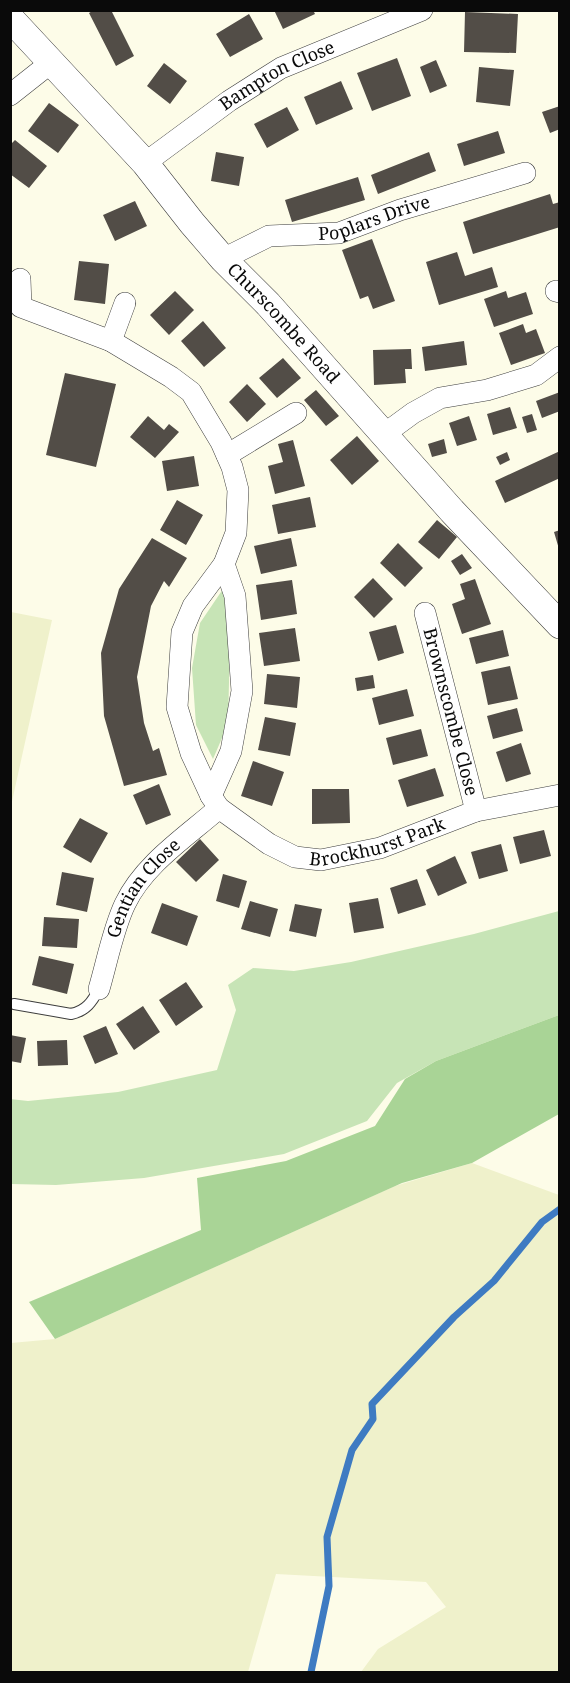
<svg xmlns="http://www.w3.org/2000/svg" width="570" height="1683" font-family="'Noto Serif',serif">
  <style>
    .farmland { fill: #eff1cb }
    .green { fill: #c7e4b6 }
    .forest { fill: #a9d496 }
    .lines { fill: none; stroke-linecap: round; stroke-linejoin: round }
    .stream { stroke: #3e7bc2; stroke-width: 7 }
    .building { fill: #524d47 }
    .service-casing { stroke: #3d3d3d; stroke-width: 12 }
    .minor-casing { stroke: #3d3d3d; stroke-width: 22 }
    .tertiary-casing { stroke: #3d3d3d; stroke-width: 28 }
    .service { stroke: #fff; stroke-width: 10 }
    .minor { stroke: #fff; stroke-width: 21 }
    .tertiary { stroke: #fff; stroke-width: 27 }
    .labels { text-anchor: middle; stroke-width: 6; stroke-linejoin: round; paint-order: stroke }
    .street-label { font-size: 18px; fill: #0a0a0a; stroke: #fff }
  </style>
  <rect width="100%" height="100%" fill="#fdfce8"/>
  <path class="farmland" d="M11,612L52,620L11,806L10,612Z
    M472,1163L559,1195V1672H361L378,1649L446,1607L426,1582L276,1574L248,1672H11V1343L55,1339L395,1186Z"/>
  <path class="green" d="M223,589L230,640L228,724L213,759L196,725L192,668L200,623Z
    M559,911V1015L436,1061L397,1083L367,1121L284,1154L144,1178L56,1185L11,1184L10,1099L28,1101L118,1092L217,1070L236,1010L228,985L253,968L294,971L351,962L474,934Z"/>
  <path class="forest" d="M559,1015V1114L472,1163L402,1183L55,1339L29,1302L201,1230L197,1178L286,1161L375,1126L405,1079L436,1061Z"/>
  <g class="lines">
    <path class="stream" d="M311,1672L329,1586L327,1537L352,1450L373,1419L372,1404L454,1317L494,1281L542,1222L560,1209"/>
  </g>
  <path class="building" d="M94,10H111L134,56L116,66L89,13Z
    M274,10H313L315,14L283,29Z
    M465,12L518,14L516,53L464,52Z
    M249,14L263,39L230,57L216,34Z
    M397,58L411,96L372,111L357,73Z
    M436,60L447,86L430,93L420,67Z
    M164,63L187,81L170,104L147,86Z
    M479,67L514,70L510,106L476,102Z
    M341,81L353,109L316,125L304,97Z
    M49,103L79,125L58,153L28,131Z
    M560,106V129L550,133L542,112Z
    M287,107L299,130L267,148L254,124Z
    M498,131L505,153L464,166L457,144Z
    M15,140L47,166L29,188L10,174V145Z
    M216,152L244,157L239,186L211,181Z
    M429,152L436,171L378,194L371,175Z
    M358,177L365,200L292,222L285,200Z
    M550,194L553,204L560,202V227L473,254L463,222Z
    M135,201L147,226L115,241L103,215Z
    M372,239L395,301L373,309L368,296L360,299L342,250Z
    M457,252L465,276L492,267L498,287L439,305L426,262Z
    M79,261L109,264L105,304L74,300Z
    M175,291L194,310L169,335L150,315Z
    M506,291L508,298L526,292L533,314L494,327L484,299Z
    M203,321L226,348L204,367L181,341Z
    M523,324L526,333L536,329L545,353L511,365L499,333Z
    M464,341L467,365L425,371L422,347Z
    M411,349L412,369H405L406,383L374,385L373,350Z
    M283,358L301,378L277,398L259,378Z
    M65,373L116,384L96,467L46,455Z
    M247,384L266,404L247,422L229,402Z
    M316,390L339,416L326,426L304,400Z
    M560,392V411L542,418L536,401Z
    M510,407L517,428L493,435L487,414Z
    M532,414L537,430L527,433L522,417Z
    M148,416L164,430L169,424L179,432L155,458L130,437Z
    M469,416L477,440L457,446L449,423Z
    M357,436L379,461L352,485L330,460Z
    M444,439L447,453L432,457L428,444Z
    M293,440L305,486L275,494L268,466L283,462L278,444Z
    M560,451V478L505,503L495,481Z
    M507,452L510,460L500,465L496,457Z
    M194,456L199,486L167,491L162,461Z
    M310,497L316,527L278,534L272,505Z
    M177,500L203,515L186,545L160,530Z
    M437,520L457,537L439,559L418,542Z
    M560,530V549H559L554,532Z
    M152,538L187,558L169,587L164,581L151,606L137,677L144,723L153,751L159,748L167,775L124,786L104,716L101,653L119,589Z
    M291,538L297,566L261,574L254,546Z
    M398,543L423,568L405,587L380,563Z
    M462,554L472,568L460,575L451,561Z
    M373,578L393,599L374,618L354,597Z
    M475,579L491,624L462,634L452,604L465,599L460,584Z
    M292,580L297,614L261,620L256,585Z
    M396,625L404,653L378,661L369,632Z
    M295,628L300,661L264,666L259,633Z
    M503,630L509,656L476,664L469,638Z
    M510,666L518,699L488,705L481,672Z
    M267,674L300,677L297,708L264,704Z
    M373,675L375,688L357,691L355,678Z
    M407,689L414,716L379,725L372,698Z
    M517,708L523,731L493,739L487,716Z
    M265,717L296,723L290,756L258,750Z
    M421,729L428,756L393,765L386,738Z
    M521,743L531,774L506,782L496,752Z
    M253,761L284,772L272,806L241,796Z
    M435,768L444,796L407,807L398,780Z
    M159,784L171,815L146,825L133,795Z
    M312,789H349L350,823L312,824Z
    M80,818L108,833L91,863L63,847Z
    M544,830L551,856L520,864L513,837Z
    M200,839L219,860L196,882L176,862Z
    M501,844L508,871L479,879L471,852Z
    M455,856L467,883L438,896L426,870Z
    M62,872L94,878L87,912L56,905Z
    M223,874L247,881L239,908L216,901Z
    M417,879L426,905L398,914L390,888Z
    M378,898L384,928L354,933L349,903Z
    M250,901L278,909L270,937L241,929Z
    M162,903L198,916L187,946L151,933Z
    M295,904L322,909L316,937L289,931Z
    M44,917L79,919L77,948L42,946Z
    M39,956L74,964L67,994L32,985Z
    M186,982L203,1007L176,1026L159,1000Z
    M143,1006L160,1032L134,1050L116,1024Z
    M106,1026L118,1054L95,1064L83,1036Z
    M10,1035L26,1038L21,1063L10,1061Z
    M67,1040L68,1065L38,1066L37,1041Z"/>
  <g class="lines">
    <defs>
      <path id="service" d="M14,1004L71,1014C86,1011 92,1002 99,989"/>
      <g id="minor">
        <path d="M10,95L53,61"/>
        <path id="s1" d="M145,163L229,101L281,68L422,10"/>
        <path id="s2" d="M223,259L269,236L339,233L400,210L525,173"/>
        <path id="s3" d="M20,279L21,307L111,341L171,377L191,392L221,442L232,467L238,490L236,533L224,564L193,606L182,632L177,707L191,753L211,796L219,808L269,844L295,857L321,860L380,848L476,811L560,795"/>
        <path d="M556,291L560,292"/>
        <path d="M111,341L125,303"/>
        <path d="M383,435L413,413L440,398L487,390L536,375L560,357"/>
        <path d="M227,455L296,413"/>
        <path id="s4" d="M425,613L476,811"/>
        <path d="M211,796L231,751L242,691L235,596L224,564"/>
        <path id="s5" d="M99,989C107,962 113,929 125,904C144,864 186,837 219,808"/>
      </g>
      <g id="tertiary">
        <path id="s6" d="M10,18L145,163L192,223L223,259L268,304L452,511L560,625"/>
      </g>
    </defs>
    <use href="#service" class="service-casing"/>
    <use href="#minor" class="minor-casing"/>
    <use href="#tertiary" class="tertiary-casing"/>
    <use href="#service" class="service"/>
    <use href="#minor" class="minor"/>
    <use href="#tertiary" class="tertiary"/>
  </g>
  <g class="labels">
    <g class="street-label">
      <text dy="6" stroke="none"><textPath href="#s1" startOffset="159">Bampton Close</textPath></text>
      <text dy="6" stroke="none"><textPath href="#s2" startOffset="159">Poplars Drive</textPath></text>
      <text dy="6" stroke="none"><textPath href="#s6" startOffset="410">Churscombe Road</textPath></text>
      <text dy="6" stroke="none"><textPath href="#s4" startOffset="102">Brownscombe Close</textPath></text>
      <text dy="6" stroke="none"><textPath href="#s3" startOffset="846">Brockhurst Park</textPath></text>
      <text dy="6" stroke="none"><textPath href="#s5" startOffset="112">Gentian Close</textPath></text>
    </g>
  </g>
  <rect width="570" height="1683" fill="none" stroke="#0a0a0a" stroke-width="24"/>
</svg>
